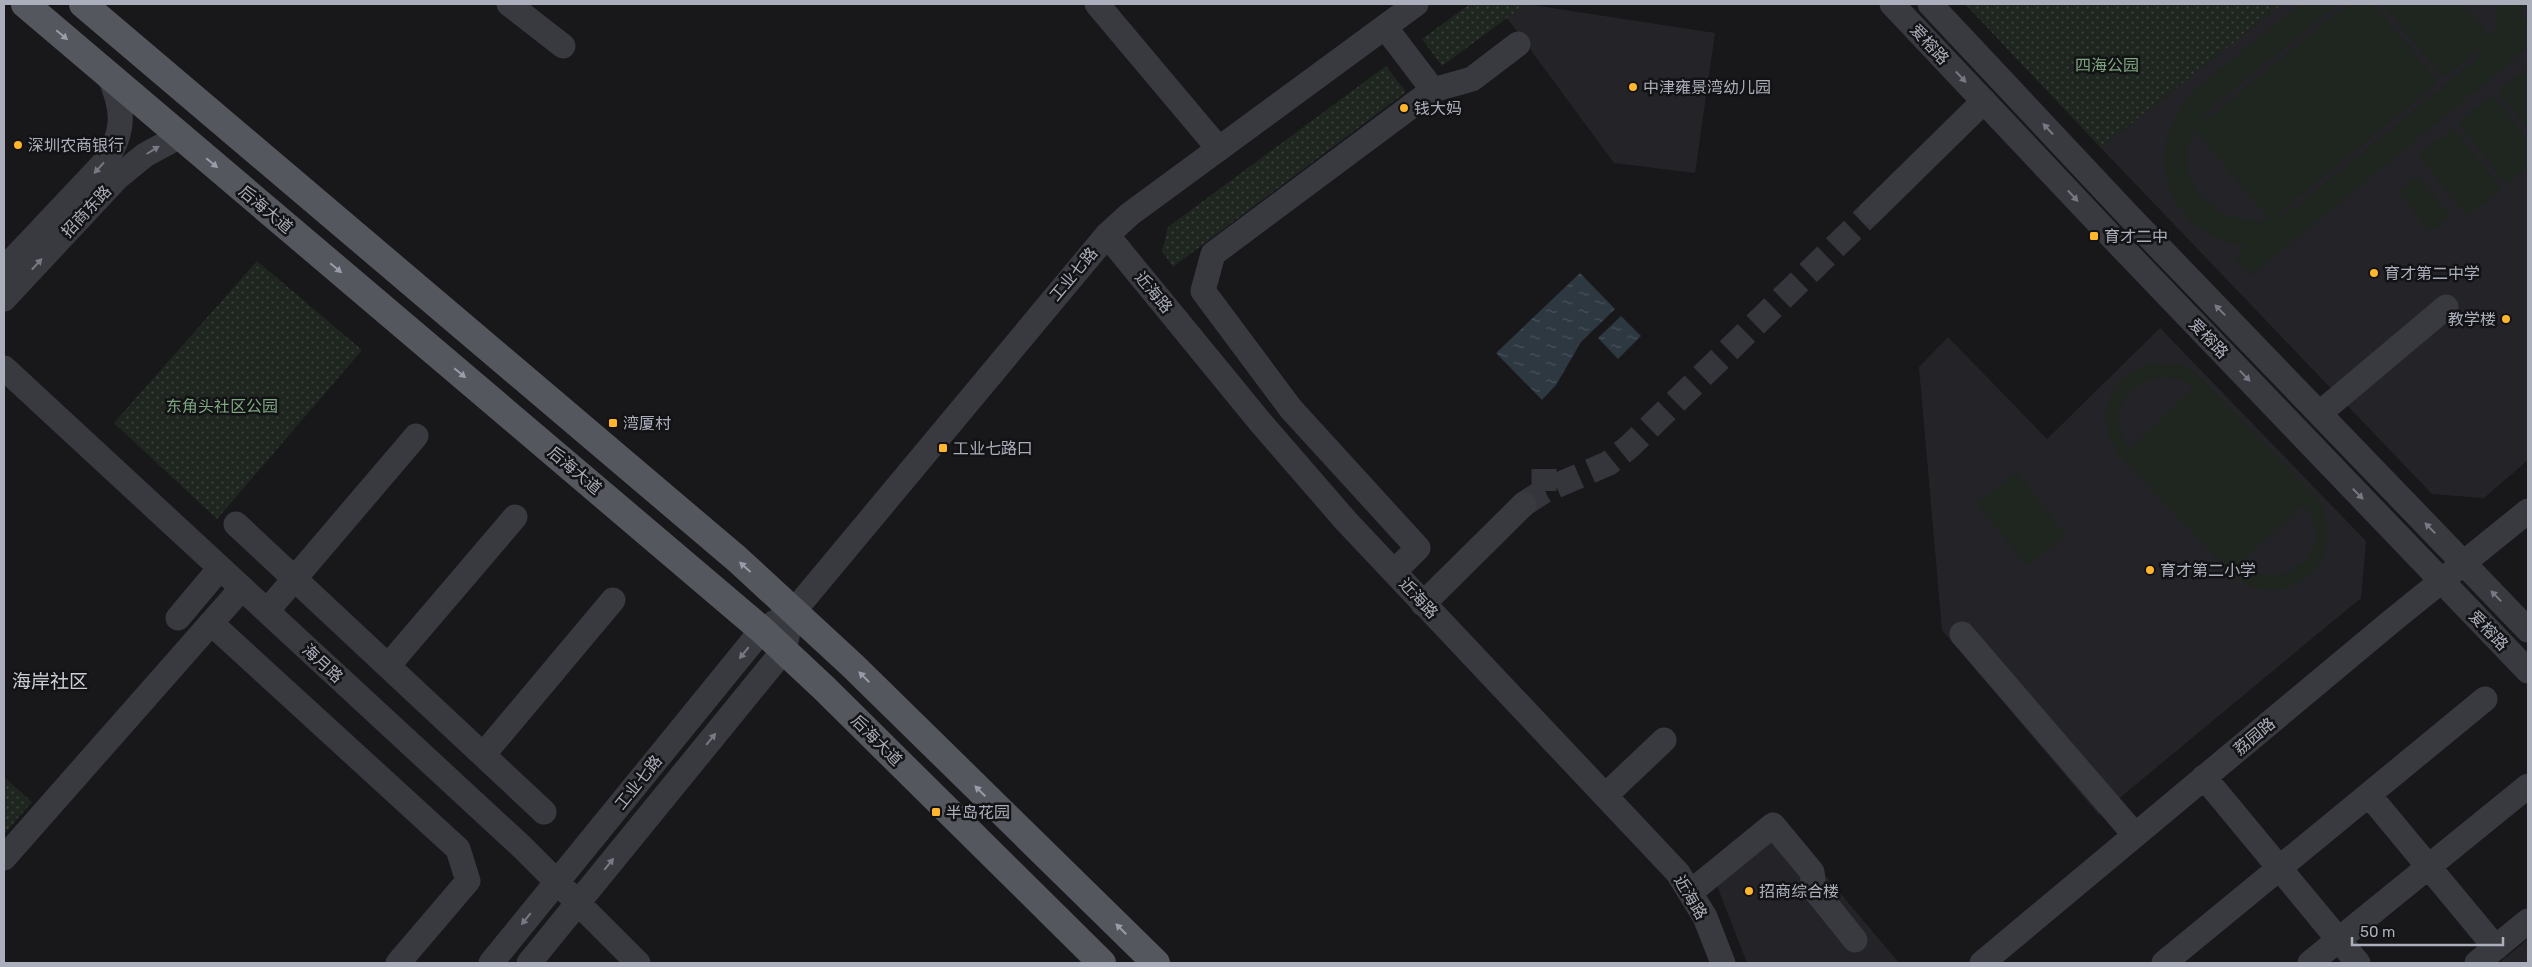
<svg xmlns="http://www.w3.org/2000/svg" width="2532" height="967" font-family="Rubik,'Noto Sans SC',sans-serif">
  <style>
    .built { fill: #242428 }
    .grass { fill: #1e261f; fill-rule: evenodd }
    .park { fill: url(#park-dots) }
    .water { fill: url(#water-ripples) }
    .lines { fill: none; stroke-linecap: round; stroke-linejoin: round }
    .minor-tunnel { stroke: #35363b; stroke-width: 25; stroke-dasharray: 25 12; stroke-linecap: butt }
    .minor { stroke: #393a40; stroke-width: 25 }
    .major { stroke: #55575f; stroke-width: 28 }
    .oneway { fill: #999da9 }
    .oneway2 { fill: #777a84 }
    .poi-dot { fill: #ffb52c; stroke: #131316; stroke-width: 2 }
    .labels { text-anchor: middle; stroke-width: 5; stroke-linejoin: round; paint-order: stroke }
    .street-label { font-size: 16px; fill: #aaafbb; stroke: #131316 }
    .park-label { font-size: 16px; fill: #7fa881; stroke: #131316 }
    .poi-label { font-size: 16px; fill: #aaafbb; stroke: #131316; text-anchor: start }
    .quarter-label { font-size: 19px; fill: #cbced7; stroke: #131316 }
  </style>
  <defs>
    <pattern id="park-dots" width="8" height="8" patternUnits="userSpaceOnUse" patternTransform="scale(1.25)"><rect width="8" height="8" fill="#1e261f"/><path d="M2 2h.1M6 6h.1" fill="none" stroke="#3c433e" stroke-width="1.8" stroke-linecap="round"/></pattern>
    <pattern id="water-ripples" width="26" height="14" patternUnits="userSpaceOnUse" patternTransform="scale(1.25)"><rect width="26" height="14" fill="#2d3840"/><path d="M2 4q2-2 4 0t4 0M15 11q2-2 4 0t4 0" fill="none" stroke="#49525a"/></pattern>
  </defs>
  <rect width="100%" height="100%" fill="#18181b"/>
  <path class="built" d="M1526,4L1715,33L1695,173L1614,163L1507,18Z
    M2282,4H2528V460L2484,498L2432,494L2101,148Z
    M2160,328L2366,541L2361,598L2099,815L1942,630L1919,367L1948,337L2047,439Z
    M1771,811L1899,963H1747L1717,886L1705,872Z
    M2528,939V963H2499Z"/>
  <path class="grass" d="M2300,4H2338L2213,106L2196,128L2348,4H2374L2438,82L2271,220L2295,208L2474,61L2491,40L2443,78L2383,4H2463L2492,38L2497,24V4H2522L2521,22L2528,17V48L2250,276L2234,257L2247,246C2164,236 2138,147 2196,89ZM2195,130L2269,220C2216,228 2169,180 2195,130Z
    M2528,67V129L2498,91Z
    M2493,95L2528,140V166L2506,184L2458,122Z
    M2453,128L2502,189L2467,216L2418,155Z
    M2419,176L2450,216L2430,232L2399,192Z
    M2152,363L2183,366L2200,377L2317,498C2353,556 2291,617 2234,577L2118,454C2093,416 2108,376 2152,363ZM2168,377L2184,381L2193,388L2129,449C2105,415 2127,376 2168,377ZM2303,504C2340,543 2289,599 2240,564Z
    M2017,472L2066,535L2027,566L1977,504Z"/>
  <path class="park" d="M1470,4H1526L1442,66L1422,39Z
    M1965,4H2282L2101,148Z
    M1386,66L1406,92L1173,267L1162,251L1168,227Z
    M257,261L362,350L217,519L114,423Z
    M4,777L32,802L4,834Z"/>
  <path class="water" d="M1580,273L1615,309L1581,342L1556,385L1542,400L1496,353Z
    M1621,316L1641,336L1618,359L1598,338Z"/>
  <g class="lines">
    <path class="minor-tunnel" d="M1544,491V469
      M1524,504L1544,491L1609,463L1630,446L1871,212"/>
    <path class="minor" d="M509,4L563,46
      M1097,4L1219,149
      M1892,4L2108,233L2528,671
      M1930,4L2128,215L2528,630
      M1385,27L1433,90
      M1871,212L1984,101
      M1107,235L1261,423L1346,521L1678,873L1705,917L1723,963
      M4,269L103,164C126,132 124,110 109,75
      M4,299L118,177L145,155L180,136
      M4,368L522,847L638,963
      M2320,413L2446,307
      M236,524L544,812
      M1394,572L1418,548L1291,409L1203,291L1213,254L1433,90L1472,79L1518,44
      M1423,604L1524,504
      M267,611L416,436
      M178,618L220,568
      M211,623L458,849L468,881L398,963
      M1962,634L2135,835
      M388,666L515,517
      M483,755L613,600
      M2204,777L2358,963
      M1606,795L1664,740
      M2369,795L2496,948
      M4,858L242,588
      M1692,891L1773,825L1812,872L1814,889L1855,940
      M491,963L762,630L794,611L1107,235L1130,214L1416,4
      M529,963L784,650L788,632
      M1982,963L2393,620L2528,511
      M2164,963L2485,699
      M2310,963L2528,786
      M2477,963L2528,921"/>
    <path class="major" d="M25,4L762,630L824,688L1102,963
      M83,4L737,559L853,666L1156,963"/>
  </g>
  <defs><path id="oneway-solid" d="M-6-.8H1V-3.2L6.5 0L1 3.2V.8H-6Z" transform="scale(1.25)"/></defs>
  <g class="oneway">
    <use href="#oneway-solid" transform="translate(62 35) rotate(40)"/>
    <use href="#oneway-solid" transform="translate(212 163) rotate(40)"/>
    <use href="#oneway-solid" transform="translate(336 268) rotate(40)"/>
    <use href="#oneway-solid" transform="translate(460 373) rotate(40)"/>
    <use href="#oneway-solid" transform="translate(745 567) rotate(-138)"/>
    <use href="#oneway-solid" transform="translate(864 677) rotate(-135)"/>
    <use href="#oneway-solid" transform="translate(980 791) rotate(-135)"/>
    <use href="#oneway-solid" transform="translate(1121 929) rotate(-135)"/>
  </g>
  <g class="oneway2">
    <use href="#oneway-solid" transform="translate(1961 77) rotate(47)"/>
    <use href="#oneway-solid" transform="translate(2048 129) rotate(-133)"/>
    <use href="#oneway-solid" transform="translate(153 150) rotate(-32)"/>
    <use href="#oneway-solid" transform="translate(99 168) rotate(132)"/>
    <use href="#oneway-solid" transform="translate(2073 196) rotate(47)"/>
    <use href="#oneway-solid" transform="translate(37 264) rotate(-47)"/>
    <use href="#oneway-solid" transform="translate(2220 310) rotate(-134)"/>
    <use href="#oneway-solid" transform="translate(2245 376) rotate(46)"/>
    <use href="#oneway-solid" transform="translate(2358 494) rotate(46)"/>
    <use href="#oneway-solid" transform="translate(2430 528) rotate(-134)"/>
    <use href="#oneway-solid" transform="translate(2496 596) rotate(-134)"/>
    <use href="#oneway-solid" transform="translate(744 653) rotate(129)"/>
    <use href="#oneway-solid" transform="translate(711 739) rotate(-51)"/>
    <use href="#oneway-solid" transform="translate(609 864) rotate(-51)"/>
    <use href="#oneway-solid" transform="translate(526 919) rotate(129)"/>
  </g>
  <g class="poi-dot">
    <circle cx="1633" cy="87" r="5"/>
    <circle cx="1404" cy="108" r="5"/>
    <circle cx="18" cy="145" r="5"/>
    <rect x="2089" y="231" width="10" height="10" rx="2.5"/>
    <circle cx="2374" cy="273" r="5"/>
    <circle cx="2506" cy="319" r="5"/>
    <rect x="608" y="418" width="10" height="10" rx="2.5"/>
    <rect x="938" y="443" width="10" height="10" rx="2.5"/>
    <circle cx="2150" cy="570" r="5"/>
    <rect x="931" y="807" width="10" height="10" rx="2.5"/>
    <circle cx="1749" cy="891" r="5"/>
  </g>
  <g class="labels">
    <g class="street-label">
      <text transform="translate(1930 44) rotate(47)" y="6">爱榕路</text>
      <text transform="translate(266 209) rotate(40)" y="6">后海大道</text>
      <text transform="translate(86 211) rotate(-47)" y="6">招商东路</text>
      <text transform="translate(1073 274) rotate(-50)" y="6">工业七路</text>
      <text transform="translate(1154 292) rotate(50)" y="6">近海路</text>
      <text transform="translate(2209 338) rotate(46)" y="6">爱榕路</text>
      <text transform="translate(575 470) rotate(40)" y="6">后海大道</text>
      <text transform="translate(1419 598) rotate(47)" y="6">近海路</text>
      <text transform="translate(2489 630) rotate(46)" y="6">爱榕路</text>
      <text transform="translate(323 663) rotate(43)" y="6">海月路</text>
      <text transform="translate(2254 736) rotate(-40)" y="6">荔园路</text>
      <text transform="translate(877 740) rotate(45)" y="6">后海大道</text>
      <text transform="translate(638 782) rotate(-51)" y="6">工业七路</text>
      <text transform="translate(1691 897) rotate(59)" y="6">近海路</text>
    </g>
    <g class="park-label">
      <text x="2107" y="71">四海公园</text>
      <text x="222" y="412">东角头社区公园</text>
    </g>
    <g class="poi-label">
      <text x="1643" y="93">中津雍景湾幼儿园</text>
      <text x="1414" y="114">钱大妈</text>
      <text x="28" y="151">深圳农商银行</text>
      <text x="2104" y="242">育才二中</text>
      <text x="2384" y="279">育才第二中学</text>
      <text x="2496" y="325" text-anchor="end">教学楼</text>
      <text x="623" y="429">湾厦村</text>
      <text x="953" y="454">工业七路口</text>
      <text x="2160" y="576">育才第二小学</text>
      <text x="946" y="818">半岛花园</text>
      <text x="1759" y="897">招商综合楼</text>
    </g>
    <g class="quarter-label">
      <text x="50" y="688">海岸社区</text>
    </g>
  </g>
  <rect width="2532" height="967" fill="none" stroke="#aaafbb" stroke-width="10"/>
  <path d="M2352 937v8h151v-8" fill="none" stroke="#aaafbb" stroke-width="2.5"/>
  <text x="2360" y="937" font-size="15" fill="#aaafbb" stroke="#131316" stroke-width="4" paint-order="stroke">50 m</text>
</svg>
